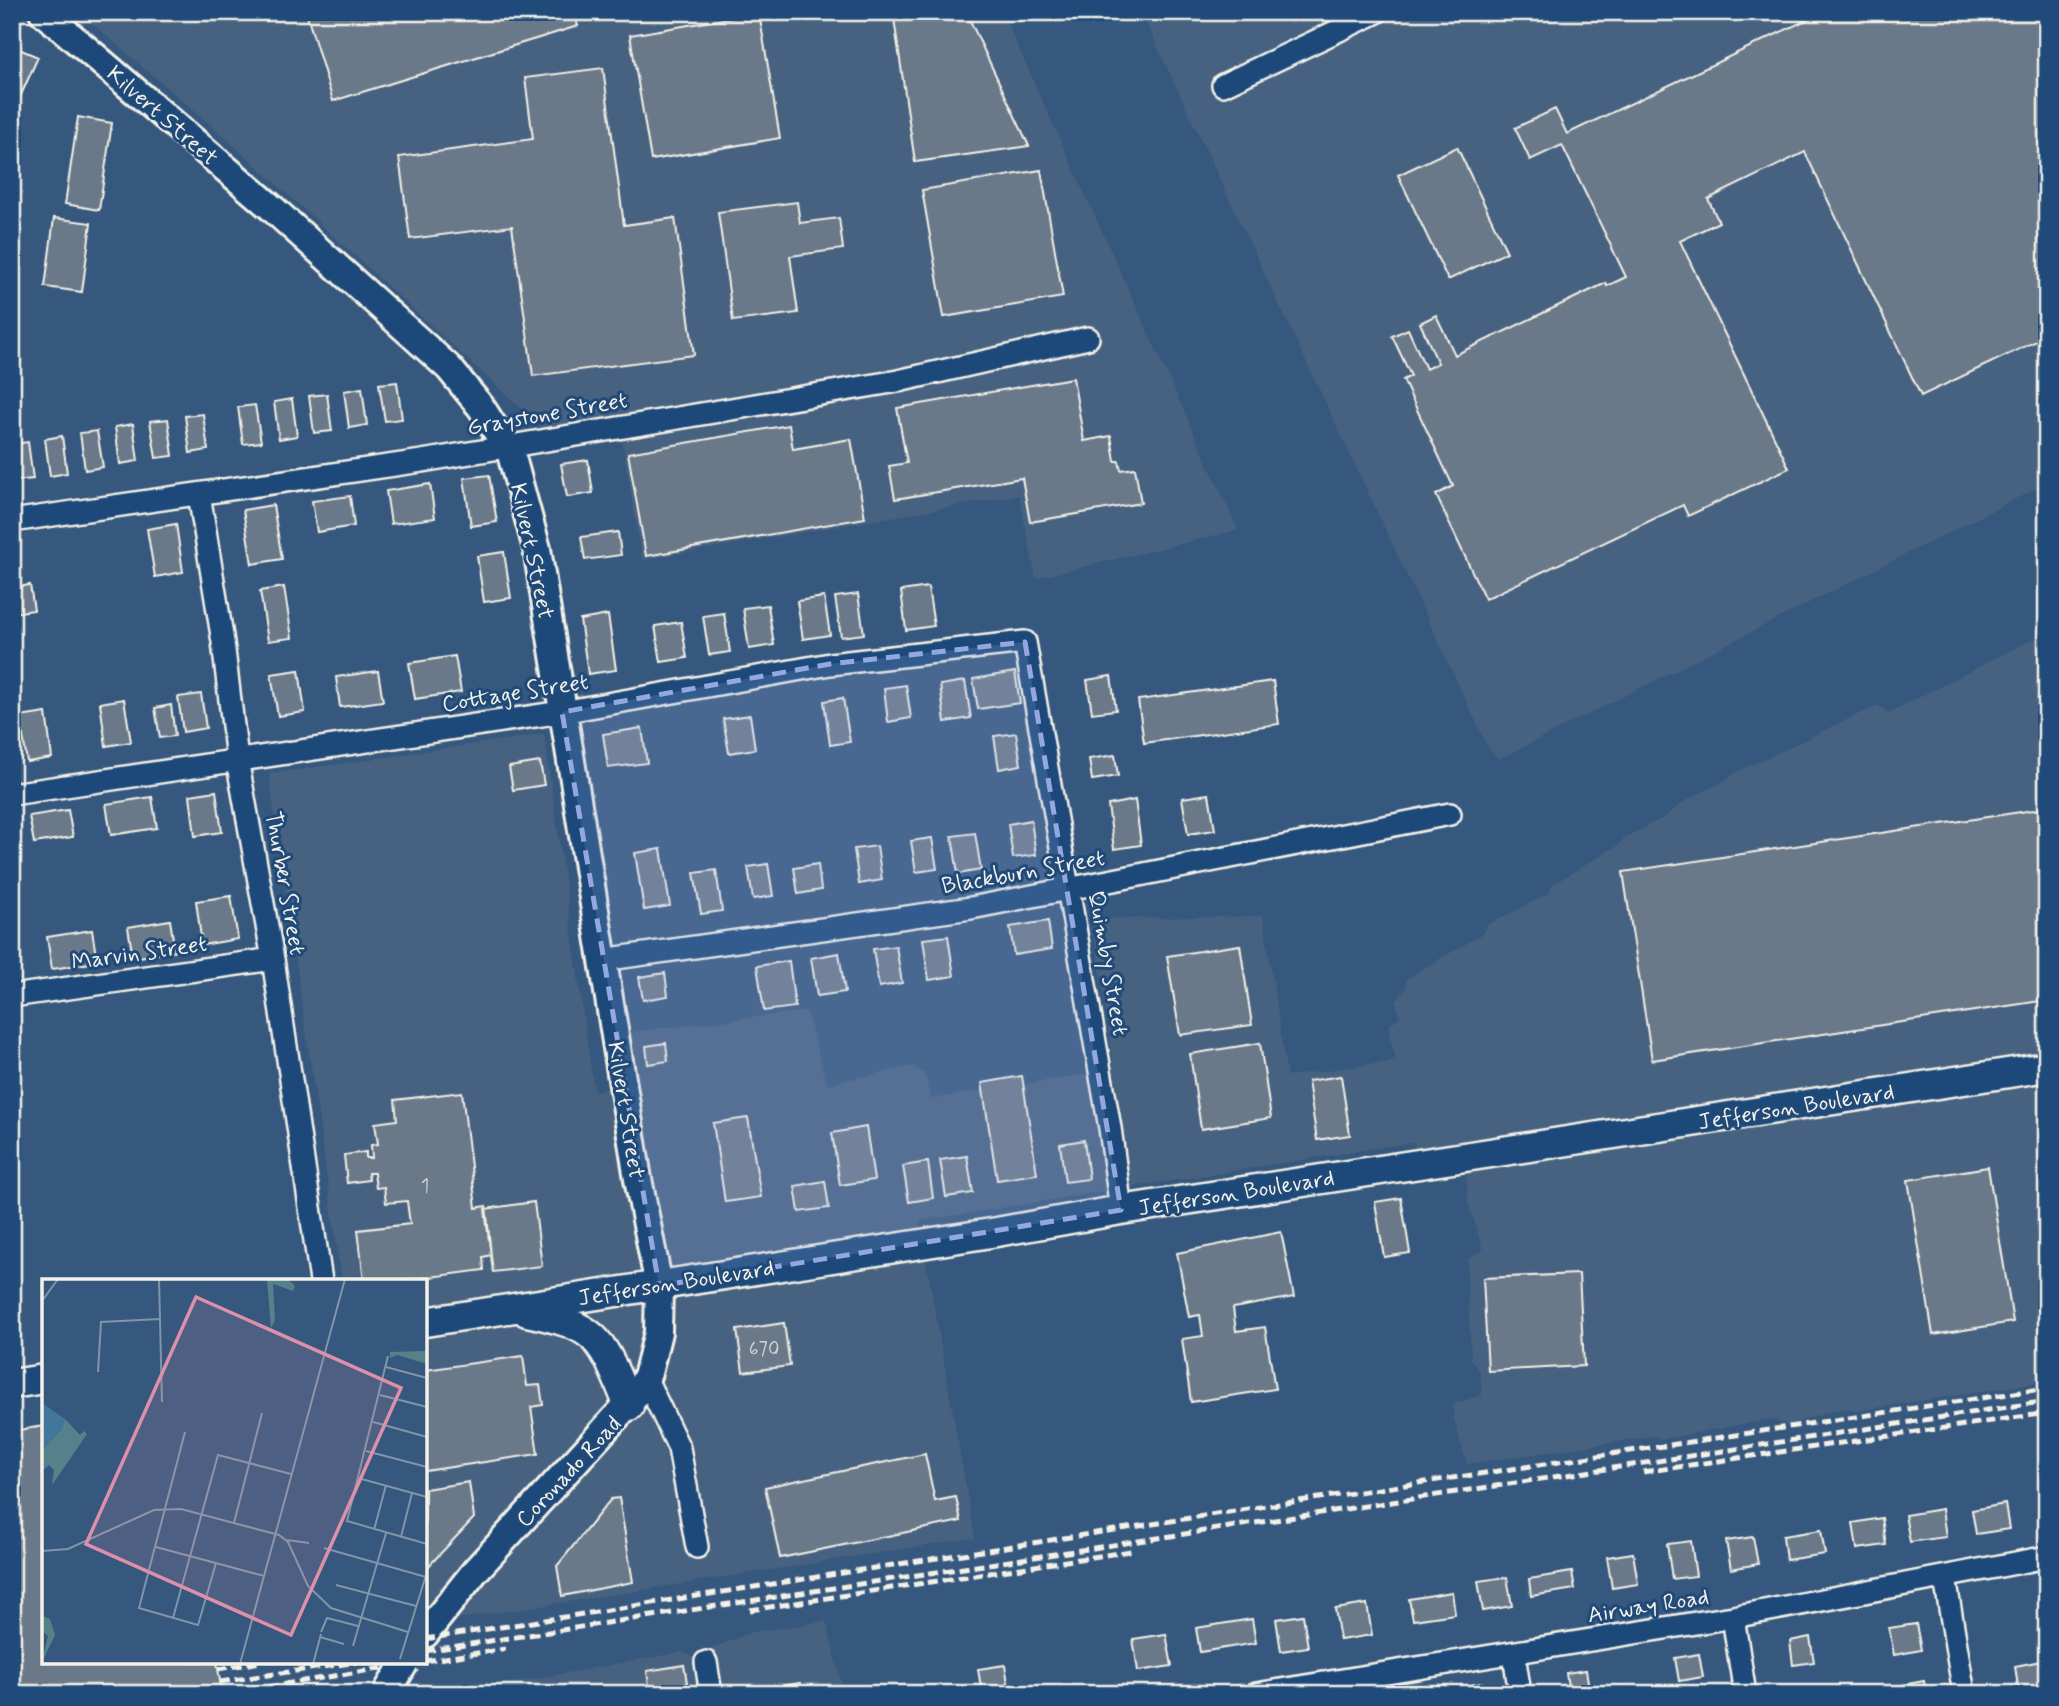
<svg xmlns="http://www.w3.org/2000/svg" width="2059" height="1706" font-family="Mynerve,sans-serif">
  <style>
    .built { fill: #466281 }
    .building { fill: #6a7989; stroke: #f4f1e8; stroke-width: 2 }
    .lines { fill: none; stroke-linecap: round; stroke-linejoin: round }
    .minor-casing { stroke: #f4f1e8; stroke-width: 26 }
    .tertiary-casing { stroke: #f4f1e8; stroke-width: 32 }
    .secondary-casing { stroke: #f4f1e8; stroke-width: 33 }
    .minor { stroke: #1f4a7a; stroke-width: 21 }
    .tertiary { stroke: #1f4a7a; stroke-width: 26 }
    .secondary { stroke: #1f4a7a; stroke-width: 28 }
    .rail { stroke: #f4f1e8; stroke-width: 5; stroke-dasharray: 10 5; stroke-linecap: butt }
    .tertiary-bridge-casing { stroke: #f4f1e8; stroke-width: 32; stroke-linecap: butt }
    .tertiary-bridge { stroke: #1f4a7a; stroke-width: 26 }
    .marked { fill: #93a8e1; fill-opacity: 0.2; stroke: #93a8e1; stroke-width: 5; stroke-dasharray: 14 9; stroke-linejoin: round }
    .labels { text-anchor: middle; stroke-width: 6; stroke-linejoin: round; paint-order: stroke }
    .number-label { font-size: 19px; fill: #d2d3d0 }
    .street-label { font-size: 23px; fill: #f4f1e8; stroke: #1f4a7a }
    .inset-road { fill: none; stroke: #8295a8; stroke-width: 2 }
    .view { fill: #de8fa9; fill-opacity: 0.15; stroke: #de8fa9; stroke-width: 3.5 }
    .inset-edge { fill: none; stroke: #f4f1e8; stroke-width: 3.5 }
  </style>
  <rect width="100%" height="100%" fill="#36587e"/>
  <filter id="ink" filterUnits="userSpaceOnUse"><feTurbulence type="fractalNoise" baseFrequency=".0143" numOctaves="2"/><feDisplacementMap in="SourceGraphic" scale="14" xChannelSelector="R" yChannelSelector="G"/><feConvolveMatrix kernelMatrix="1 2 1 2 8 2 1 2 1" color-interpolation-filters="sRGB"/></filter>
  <g filter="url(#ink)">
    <path class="built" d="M79,12H1002L1238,530L1036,578L1019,495L642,560L622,439L560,444L235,146Z
      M1141,12H2047V483L1499,759L1489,749Z
      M2047,632V1381L1856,1411L1843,1408L1787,1425L1771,1419L1662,1439L1654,1436L1467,1464L1453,1415L1454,1404L1482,1395L1480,1372L1471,1359L1467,1272L1468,1259L1483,1249L1468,1202L1466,1164L1419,1166L1414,1142L919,1221L975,1538L425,1624V1281H342L269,774L544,734L594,1091L618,1087L614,1034L806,1011L827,1084L914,1066L925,1075L931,1099L1114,1070L1093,919L1263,916L1287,1076L1396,1061L1389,1034L1390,1024L1400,1017L1396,1001L1407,987L1406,979L1484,933L1487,925L1548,894L1553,884L1619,845L1624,838L1665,817L1685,801L1728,779L1735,773L1878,705L1888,713Z
      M826,1621L844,1694H452L681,1652L706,1662L711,1649L752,1632Z"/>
    <path class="building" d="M306,12H574L578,26L333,101Z
      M893,12H966L1029,146L915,162Z
      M1823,12H2047V336L1921,396L1805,152L1708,199L1719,222L1680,241L1789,468L1688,516L1683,505L1485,599L1436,495L1453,486L1403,380L1411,376L1392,336L1408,329L1426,369L1438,363L1420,323L1436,315L1455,355L1606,283L1607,286L1626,277L1562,145L1530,160L1515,128L1555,109L1567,134Z
      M759,13L780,138L651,160L630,35Z
      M12,46L38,57L12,115Z
      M603,68L624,225L675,218L694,355L533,376L512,226L410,239L399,157L533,139L525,78Z
      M78,117L112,123L99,210L65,204Z
      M1457,147L1507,252L1448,280L1398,175Z
      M1041,170L1063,297L944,317L922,190Z
      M797,202L800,223L839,218L843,249L790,256L798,313L733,321L718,212Z
      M54,218L91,223L82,292L45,287Z
      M1073,378L1084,441L1111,436L1115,461H1119L1121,470L1135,468L1141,503L1030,522L1022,478L895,499L889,466L907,463L897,408Z
      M397,382L402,419L385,421L379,384Z
      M362,388L367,425L349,428L344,391Z
      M327,394L332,431L314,433L309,396Z
      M292,399L297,436L279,439L274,402Z
      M255,405L261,442L243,444L238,407Z
      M203,414L208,450L190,453L185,416Z
      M168,419L173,456L156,458L150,421Z
      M133,424L138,461L120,464L115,427Z
      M789,425L793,449L851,439L865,518L646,556L628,453Z
      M97,431L103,467L85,470L80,433Z
      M62,436L67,473L50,476L45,439Z
      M28,442L33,479L15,481L12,444Z
      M588,460L593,493L567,497L561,464Z
      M489,475L497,522L471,526L464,478Z
      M430,484L435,518L391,524L386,491Z
      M350,496L354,526L317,532L312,501Z
      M273,505L282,559L252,564L243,510Z
      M176,524L183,572L155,577L147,529Z
      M618,532L621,555L585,560L581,537Z
      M504,552L511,598L484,602L477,556Z
      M30,585L34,610L12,613V588Z
      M284,587L292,638L268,641L260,591Z
      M928,587L934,626L906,630L901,591Z
      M858,594L864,634L841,637L835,597Z
      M824,597L830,635L803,639L797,601Z
      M768,605L774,645L749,649L743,608Z
      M724,613L730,652L709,655L703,616Z
      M608,615L616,670L588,674L580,620Z
      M681,622L687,658L661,662L655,626Z
      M455,656L461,692L415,699L409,663Z
      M299,670L305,712L278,716L271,674Z
      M378,671L383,701L340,707L336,677Z
      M1015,672L1020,703L978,709L973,679Z
      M1111,676L1116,710L1092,713L1087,680Z
      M965,681L971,718L945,722L940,685Z
      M1273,681L1279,724L1144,743L1138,700Z
      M906,685L911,718L888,722L884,688Z
      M201,694L206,728L183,732L178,697Z
      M843,698L850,742L830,745L824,701Z
      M124,699L131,742L106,746L100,703Z
      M171,705L175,736L160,738L155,708Z
      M46,713L52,758L27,762L20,717Z
      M750,715L755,749L729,753L723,719Z
      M642,728L647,763L608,768L603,734Z
      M1016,733L1021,765L999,769L994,736Z
      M1115,755L1118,776L1092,780L1089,759Z
      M540,762L544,785L513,790L509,767Z
      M216,791L222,832L195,836L190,795Z
      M1209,794L1215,830L1188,834L1182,798Z
      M152,797L157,828L111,835L106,804Z
      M1135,800L1141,845L1114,849L1108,805Z
      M2047,808V1000L1652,1060L1623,872Z
      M68,810L73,837L34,843L29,816Z
      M1031,820L1036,855L1013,858L1008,824Z
      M975,833L981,870L958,874L952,836Z
      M932,838L937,869L916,872L911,841Z
      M877,846L882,880L859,884L854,849Z
      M661,849L670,906L644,910L635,853Z
      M768,864L773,896L753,899L748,867Z
      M818,864L821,890L798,894L794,868Z
      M716,870L722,911L701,914L694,873Z
      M231,896L238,939L202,945L196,901Z
      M170,920L175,951L133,958L128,927Z
      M1048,921L1052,949L1014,955L1010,927Z
      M92,930L97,962L52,969L47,937Z
      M948,936L954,976L929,980L923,939Z
      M1240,945L1252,1025L1180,1035L1167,956Z
      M896,946L902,983L879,987L873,949Z
      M839,953L845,992L817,996L811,958Z
      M789,961L795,1007L764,1011L757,966Z
      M665,973L668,996L643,1000L639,977Z
      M666,1043L668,1061L648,1064L646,1046Z
      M1260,1043L1271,1118L1201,1129L1190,1054Z
      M1022,1076L1037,1174L997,1180L982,1083Z
      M1341,1076L1350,1135L1317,1140L1308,1081Z
      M462,1092L476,1208L486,1206L491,1255L483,1257L484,1270L400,1281H364L358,1230L410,1224L407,1201L386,1203L384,1187L376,1188L374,1173H368L369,1180L347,1183L344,1155L366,1152V1158H372L371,1145L378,1144L375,1123L397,1120L395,1100Z
      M748,1118L761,1197L725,1202L713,1123Z
      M866,1127L874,1180L840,1185L832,1133Z
      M1084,1140L1089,1179L1065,1182L1060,1144Z
      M967,1156L973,1193L946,1197L940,1160Z
      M928,1162L933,1198L909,1202L903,1166Z
      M1988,1167L2013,1322L1933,1335L1908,1180Z
      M825,1181L829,1208L799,1212L795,1186Z
      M1401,1198L1410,1253L1384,1257L1375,1202Z
      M534,1202L542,1266L493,1272L485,1209Z
      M1281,1232L1294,1297L1233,1308L1236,1331L1265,1327L1275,1389L1191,1402L1182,1339L1203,1336L1200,1315L1189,1317L1177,1253Z
      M1579,1274L1584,1366L1488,1371L1483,1278Z
      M784,1323L790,1366L743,1372L737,1330Z
      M523,1356L527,1386L540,1385L543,1405L531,1407L538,1454L425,1471V1370Z
      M44,1426V1662H217L222,1694H12V1431Z
      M925,1454L935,1501L956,1497L961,1521L780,1558L765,1487Z
      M469,1482L474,1518L425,1570V1489Z
      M619,1498L633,1582L562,1596L557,1566L611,1499Z
      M2005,1504L2009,1529L1976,1534L1972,1510Z
      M1942,1509L1946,1537L1910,1542L1905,1515Z
      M1882,1518L1886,1545L1857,1549L1853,1523Z
      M1821,1530L1825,1554L1786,1560L1783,1536Z
      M1753,1537L1758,1564L1731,1569L1726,1541Z
      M1691,1541L1696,1576L1672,1579L1667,1544Z
      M1633,1553L1638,1584L1612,1588L1607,1557Z
      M1572,1572L1575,1589L1531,1596L1529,1579Z
      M1507,1577L1512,1606L1483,1611L1478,1581Z
      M1452,1592L1455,1614L1413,1620L1409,1599Z
      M1367,1604L1372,1635L1340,1640L1335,1609Z
      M1303,1615L1308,1647L1281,1651L1276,1619Z
      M1252,1619L1256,1643L1200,1652L1196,1628Z
      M1916,1624L1921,1650L1894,1655L1889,1628Z
      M1166,1634L1172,1666L1138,1671L1133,1639Z
      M1810,1637L1814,1662L1793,1665L1790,1641Z
      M1699,1654L1703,1677L1679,1681L1675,1658Z
      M2041,1661L2046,1694H2019L2015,1666Z
      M684,1665L689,1694H650L647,1671Z
      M1005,1665L1010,1694H982L978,1669Z
      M1586,1670L1590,1694H1569L1566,1673Z
      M1924,1681L1926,1694H1903L1902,1685Z
      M800,1683L801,1694H752V1691Z
      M1482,1683L1484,1694H1462L1461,1687Z"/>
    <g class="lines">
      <defs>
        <path id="minor" d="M1223,85L1377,12
          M199,494L223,642L237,759L273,959L321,1281
          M12,521L422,461L898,381L1088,338
          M12,794L562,712L830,664L1025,642L1110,1128L1121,1210
          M602,960L971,908L1450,814
          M12,996L273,959
          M646,1379L679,1448L697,1547
          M1945,1578L1964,1694
          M1733,1617L1745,1694
          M1514,1654L1520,1694
          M706,1662L711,1694
          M1256,1694L1733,1617L2047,1557"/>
        <path id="tertiary" d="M43,12L273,209L449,368L481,407L511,454L537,549L638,1179L659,1286L658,1332L648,1373L640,1391L476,1570L425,1634"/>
        <path id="secondary" d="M527,1312C602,1327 601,1340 629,1406
          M425,1322L991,1233L1121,1210L2047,1067
          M12,1384L44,1379"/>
      </defs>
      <use href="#minor" class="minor-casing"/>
      <use href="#tertiary" class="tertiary-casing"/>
      <use href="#secondary" class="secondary-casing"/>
      <use href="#minor" class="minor"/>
      <use href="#tertiary" class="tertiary"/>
      <use href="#secondary" class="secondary"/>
      <path class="rail" d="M1643,1472L2047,1413
        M750,1610L1131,1551
        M425,1639L1260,1507L2047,1388
        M425,1651L2047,1401
        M425,1661L505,1649
        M218,1669L261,1662
        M220,1682L357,1662
        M224,1694L420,1662"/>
      <defs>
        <path id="tertiary-bridge" d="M386,1694L405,1662"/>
      </defs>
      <use href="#tertiary-bridge" class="tertiary-bridge-casing"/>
      <use href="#tertiary-bridge" class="tertiary-bridge"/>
    </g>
  </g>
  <path class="marked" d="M1025,642L1121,1210L659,1286L562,712L830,664Z"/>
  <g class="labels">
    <g class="number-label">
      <text x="425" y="1192">1</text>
      <text x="764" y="1355">670</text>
    </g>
    <g class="street-label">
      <text transform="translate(163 115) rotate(41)" y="8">Kilvert Street</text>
      <text transform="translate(547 413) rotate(-10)" y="8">Graystone Street</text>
      <text transform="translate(533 551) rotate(78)" y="8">Kilvert Street</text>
      <text transform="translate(515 692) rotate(-9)" y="8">Cottage Street</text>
      <text transform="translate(1023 871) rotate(-10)" y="8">Blackburn Street</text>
      <text transform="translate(286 883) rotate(80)" y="8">Thurber Street</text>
      <text transform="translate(139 952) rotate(-8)" y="8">Marvin Street</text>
      <text transform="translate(1109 963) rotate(80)" y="8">Quimby Street</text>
      <text transform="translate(1796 1106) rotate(-9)" y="8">Jefferson Boulevard</text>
      <text transform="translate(627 1110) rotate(81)" y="8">Kilvert Street</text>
      <text transform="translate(1236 1192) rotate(-9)" y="8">Jefferson Boulevard</text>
      <text transform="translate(676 1282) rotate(-9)" y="8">Jefferson Boulevard</text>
      <text transform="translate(568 1471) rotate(-47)" y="8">Coronado Road</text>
      <text transform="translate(1648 1605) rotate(-9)" y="8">Airway Road</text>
    </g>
  </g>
  <g transform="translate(42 1279)">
    <rect width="385" height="385" fill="#36587e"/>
    <path d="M225,0H246L253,7L251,12L231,5L233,41L229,49ZM385,72V85L355,76L348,79V73ZM23,140L38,156L42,152L45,155L10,206L12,191L7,186L0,192V171L19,151ZM0,337L8,340L13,356L0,383L6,357L0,352Z" fill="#55828a"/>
    <path d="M0,124L23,140L19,151L0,171Z" fill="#41769d"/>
    <path class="inset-road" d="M117,0L120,123M0,22L16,0M346,77L305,242L385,265M344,88L385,99M56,93L59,43L118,40M338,116L385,128M331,143L385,158M143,153L97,329L156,346L174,284M324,172L385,188M316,199L385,218M192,244L220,134M332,251L344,206M359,258L370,214M245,261L267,264M114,268L222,297M282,269L384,298M0,272L26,270L112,231L139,230L237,256L246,263L266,307L289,329L366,353M294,306L374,327M131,339L176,176L249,195M279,353L285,339L316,347M278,358L302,365M311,367L344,254M358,380L385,293M198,385L303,0M271,385L279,355"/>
    <path class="view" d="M154,18L359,109L249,356L44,265Z"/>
    <rect width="385" height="385" class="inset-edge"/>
  </g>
  <rect width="2059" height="1706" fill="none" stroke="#1f4a7a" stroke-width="42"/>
  <rect x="21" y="21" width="2017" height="1664" fill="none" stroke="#f4f1e8" stroke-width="2.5" filter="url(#ink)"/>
</svg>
